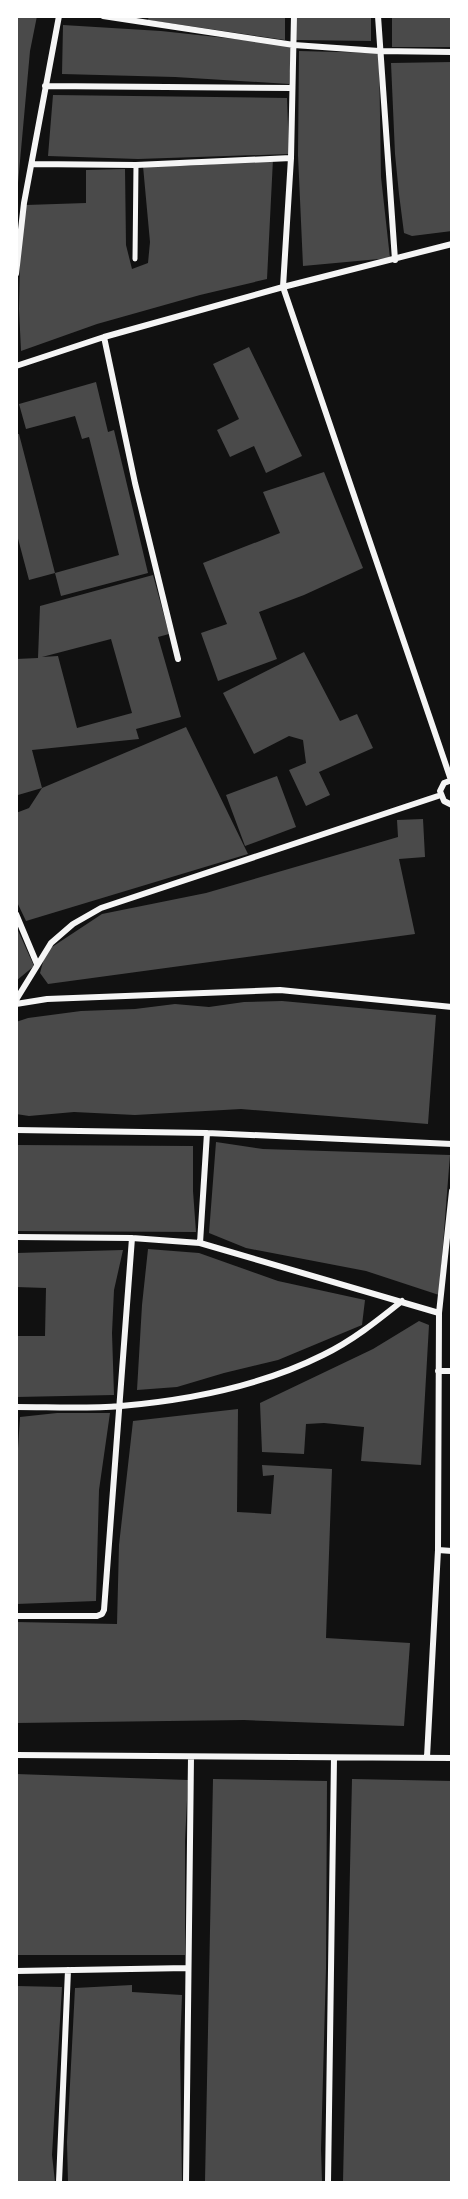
<svg xmlns="http://www.w3.org/2000/svg" width="468" height="2199" font-family="'Zilla Slab',serif">
  <style>
    .building { fill: #4a4a4a; fill-rule: evenodd }
    .lines { fill: none; stroke-linecap: round; stroke-linejoin: round }
    .pedestrian { stroke: #f5f5f5; stroke-width: 5 }
    .minor { stroke: #f5f5f5; stroke-width: 6 }
  </style>
  <rect width="100%" height="100%" fill="#111"/>
  <path class="building" d="M16,16H37L30,51L18,183H16Z
    M149,16H285V40L148,20Z
    M296,16H371V41L296,40Z
    M392,16H452V47H392Z
    M63,25L161,31L292,45L289,84L175,77L62,74Z
    M299,51L379,53L381,177L390,258L303,266L298,155Z
    M452,62V231L412,236L404,233L399,194L395,154L391,63Z
    M53,95L287,98L289,154L138,159L48,156Z
    M273,159L267,279L200,295L97,324L21,351L19,309L20,258L26,205L86,203V170L125,169L126,245L132,269L148,263L150,242L143,166H190Z
    M249,347L302,456L266,473L254,446L230,457L217,430L239,419L213,364Z
    M96,382L108,432L114,430L148,573L61,596L55,573L119,555L89,437L82,439L75,416L26,429L19,404Z
    M16,434H19L55,573L29,580L16,531Z
    M324,472L363,568L304,595L259,612L277,659L218,681L201,633L227,624L203,563L280,533L263,492Z
    M153,575L169,634L158,637L181,717L136,729L139,739L32,750L42,788L18,795L16,787V659L38,658L40,606ZM111,639L132,713L77,728L58,656L42,657Z
    M304,652L340,721L357,714L373,748L319,772L330,795L306,806L289,770L306,763L303,740L289,736L254,754L223,693Z
    M186,727L248,854L26,921L16,900V813L29,808L42,788Z
    M277,776L296,827L245,846L226,795Z
    M423,819L425,857L399,859L415,934L48,984L40,973L46,951L102,914L206,893L347,852L398,837L397,820Z
    M16,926L34,966L16,981Z
    M282,1001L436,1015L428,1124L241,1109L135,1115L74,1112L29,1116L16,1114V1022L28,1018L81,1011L135,1009L175,1004L209,1007L244,1002Z
    M216,1142L263,1149L450,1155L439,1295L366,1271L246,1248L209,1233Z
    M16,1145L193,1146V1191L196,1232L16,1231Z
    M148,1249L199,1253L278,1281L365,1300L362,1325L278,1360L224,1373L177,1387L137,1390L142,1305Z
    M123,1250L114,1290L112,1333L114,1395L16,1397V1336H45L46,1288L16,1287V1253Z
    M419,1321L429,1325L421,1465L361,1461L364,1427L324,1423L306,1424L304,1454L262,1452L260,1403L373,1349Z
    M238,1409L237,1512L271,1514L274,1475L263,1476L262,1465L332,1469L326,1638L410,1643L404,1726L244,1720L16,1723V1622L117,1624L119,1545L133,1421Z
    M57,1413H110L99,1490L96,1601L16,1604V1480L20,1417Z
    M16,1774L188,1780L185,1841V1955H16Z
    M213,1779L327,1781L326,1968L321,2149L322,2182H205Z
    M352,1779L452,1781V2182H343Z
    M132,1985V1992L182,1995L180,2048L182,2182H68L67,2142L75,1988Z
    M16,1986L62,1987L52,2155L55,2182H16Z"/>
  <g class="lines">
    <path class="pedestrian" d="M135,259L136,165"/>
    <path class="minor" d="M103,16L294,45L379,51L452,52
      M294,16L291,158L283,287L451,780
      M378,16L395,260
      M45,86L292,88
      M32,164L136,165L291,158
      M16,274L24,203L59,16
      M104,337L135,483L178,659
      M16,366L104,337L283,287L452,244
      M452,780L444,783L440,791L444,801L452,805
      M16,914L37,964
      M16,1000L51,943L73,924L101,908L441,795
      M16,1004L47,999L280,990L452,1007
      M16,1130L207,1133L452,1144
      M16,1237L132,1238L200,1243L439,1313
      M200,1243L207,1133
      M438,1371H452
      M16,1407C51,1407 87,1409 121,1406C191,1400 261,1386 323,1355C352,1341 377,1321 402,1301
      M438,1550L452,1551
      M16,1616H97L102,1614L104,1610L132,1238
      M16,1755L452,1758
      M427,1757L438,1550L439,1313L452,1191
      M16,1971L188,1968
      M59,2182L68,1970
      M186,2182L191,1757
      M328,2182L334,1758"/>
  </g>
  <rect width="468" height="2199" fill="none" stroke="#ffffff" stroke-width="36"/>
</svg>
